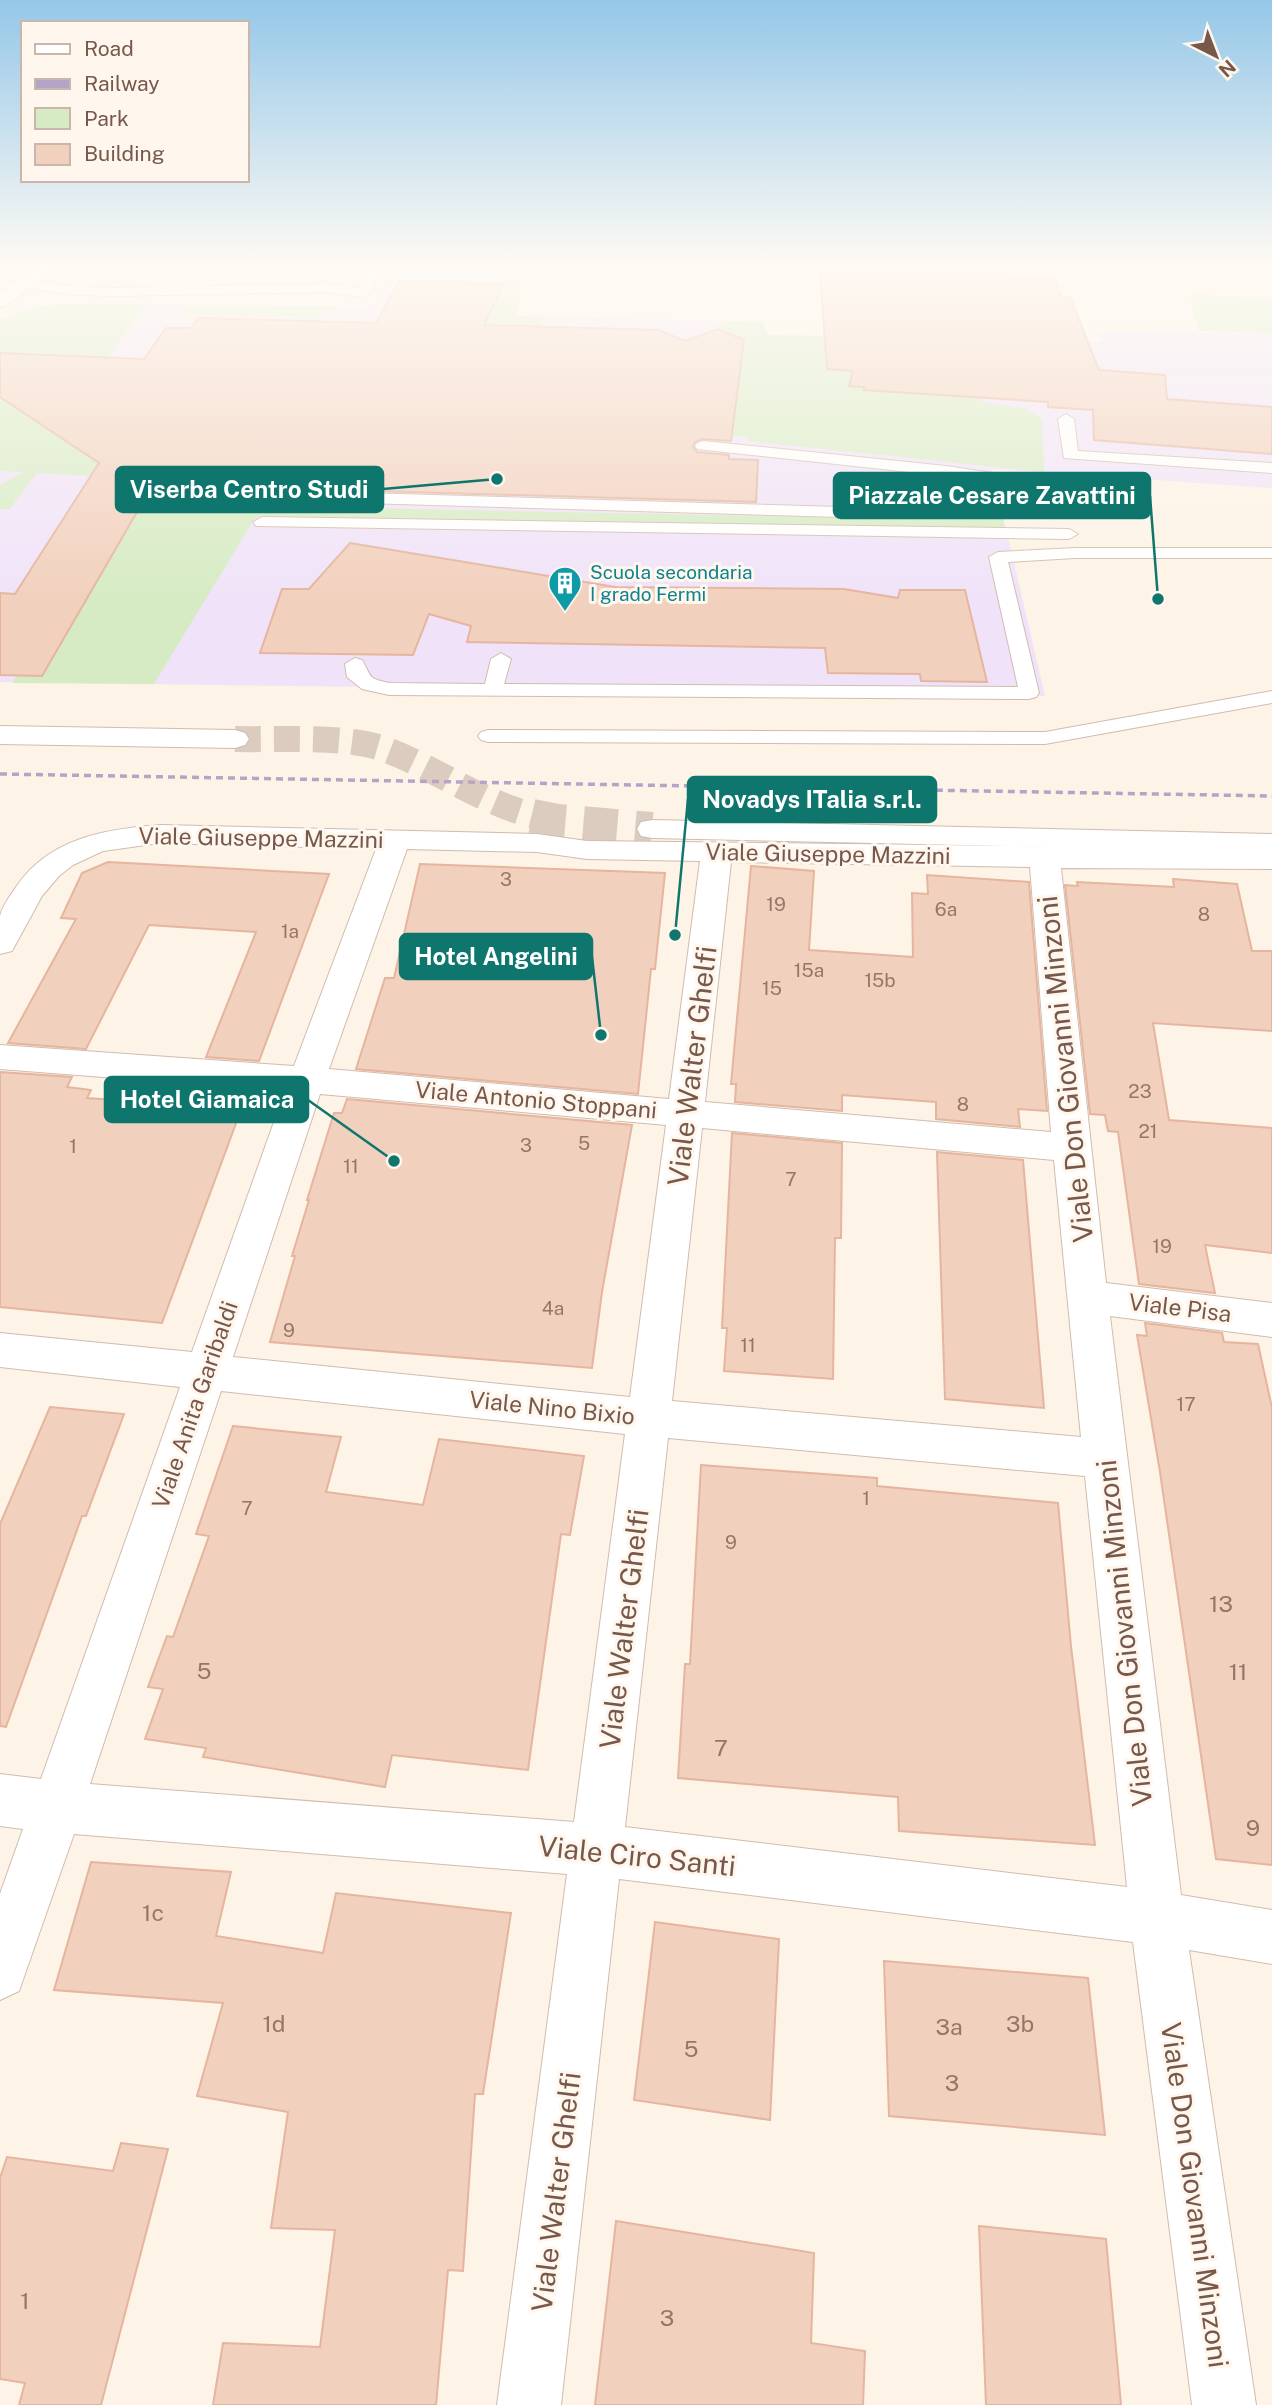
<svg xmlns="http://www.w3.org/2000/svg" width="1272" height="2405" font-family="'Public Sans',sans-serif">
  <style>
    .education { fill: #f0e3f9 }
    .green { fill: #d6ebc4 }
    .building { fill: #f2d0be; stroke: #e5b59e; stroke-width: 2 }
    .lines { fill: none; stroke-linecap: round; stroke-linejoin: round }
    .tertiary-tunnel-far1 { stroke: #dcccbf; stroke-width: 26; stroke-dasharray: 26 13; stroke-linecap: butt }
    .tertiary-tunnel { stroke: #dcccbf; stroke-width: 34; stroke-dasharray: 34 18; stroke-linecap: butt }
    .service-casing { stroke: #d1bcae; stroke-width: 2 }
    .minor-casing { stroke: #d1bcae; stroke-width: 2 }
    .tertiary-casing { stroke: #d1bcae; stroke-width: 2 }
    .service { fill: #fff; fill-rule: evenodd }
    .minor { fill: #fff; fill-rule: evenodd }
    .tertiary { fill: #fff; fill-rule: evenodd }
    .rail { stroke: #b5a4c7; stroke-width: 3.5; stroke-dasharray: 7 5; stroke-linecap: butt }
    .labels { text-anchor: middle; stroke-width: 6; stroke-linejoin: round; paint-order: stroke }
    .far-culture-label { font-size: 19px; fill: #0d838f; stroke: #fff7ed; text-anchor: start }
    .number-label { font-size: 19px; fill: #967667 }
    .street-label { font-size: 23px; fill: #77584a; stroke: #fff7ed }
    .near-number-label { font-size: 23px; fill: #967667 }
    .near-street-label { font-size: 28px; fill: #77584a; stroke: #fff7ed }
    .leader { fill: none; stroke: #0f766e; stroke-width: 2.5 }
    .callout-dot { fill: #0f766e; stroke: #fff7ed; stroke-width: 2.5 }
    .callout { fill: #0f766e; stroke: #0f766e; stroke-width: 2.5 }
    .callout-label { font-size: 24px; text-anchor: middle; font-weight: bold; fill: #fff }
  </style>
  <rect width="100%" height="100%" fill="#fdf3e6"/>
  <path class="education" d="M400,262H530L521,284L517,316L763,322L769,335L1102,342L1097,332L1272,333V488L992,469L1045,696L0,682V319L30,308L59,304L373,306Z"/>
  <path class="green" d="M504,284H521L517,316L543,317L539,335L477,334Z
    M1189,294L1272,298V333L1199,331Z
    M59,304H147L98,371L123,478L37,473L10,509H0V485L23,472L0,471V319L30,308Z
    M188,305L335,306L331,314H321L320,317L179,315Z
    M724,321L763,322L769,335L832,336L824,369L853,371L849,385L864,387V390L924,394L926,389L985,397L983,402L1025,408L1042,419L1044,472L747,441L748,437L732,436L712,353L744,341L718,329Z
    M981,484L996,485L1005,528L255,518L154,684L12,683L133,499L231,503L235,496L267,497L263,506L860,518L919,513L943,504C953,489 964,487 981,484Z"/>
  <path class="building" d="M822,263L904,264L905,273L1053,276L1061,297H1070L1099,370L1165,375L1167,399L1272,407V454L1094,440L1093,410L1048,407V402L864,390V387L849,386L853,371L827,369L820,272H823Z
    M399,281L504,284L484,325L659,330L685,341L718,329L744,340L731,441L702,439L695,442L693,447L697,452L729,455V459L758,460L756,502L307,489L306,499L235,496L232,503L144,500L42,676L0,675V593L15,594L99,463L0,397V353L144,359L166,328H191L198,318L376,323Z
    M350,543L615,587L844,589L898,598L900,590H965L987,682L921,681L920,674L828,673L825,648L467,642L471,626L429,614L413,655L260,653L282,589H309Z
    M108,862L329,874L259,1061L206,1057L256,932L149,925L86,1049L8,1043L76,919L61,918L82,873Z
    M420,864L665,873L655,969H651L638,1094L356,1069L385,978H394Z
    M751,866L814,871L809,950L913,957L912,893L928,894L927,875L1029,882L1047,1111L1018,1109L1020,1127L936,1119V1102L842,1095V1111L735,1102L736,1084H731Z
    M1173,879L1237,884L1252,951H1272V1031L1153,1023L1169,1120L1272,1128V1253L1205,1245L1215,1293L1139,1284L1118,1132L1108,1131L1105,1115L1090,1114L1065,885L1078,886L1077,882L1174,887Z
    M0,1072L72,1077L67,1087L91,1090L87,1098L187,1105L194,1087L248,1091L162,1323L0,1307Z
    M347,1099L632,1125L602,1292L592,1368L270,1342L295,1256H292L309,1200H307L334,1113H342Z
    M732,1133L842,1143L841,1238H835L833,1379L724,1371L727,1328H722Z
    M937,1152L1023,1160L1044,1408L945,1399Z
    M1145,1323L1222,1333L1224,1342L1258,1344L1272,1408V1865L1216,1859L1160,1472L1137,1335L1147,1336Z
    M50,1407L124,1414L86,1516H82L6,1727L0,1726V1524Z
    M233,1426L341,1437L326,1492L423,1505L439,1439L584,1456L570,1535L561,1534L528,1770L392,1755L385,1787L203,1757L206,1748L145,1739L163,1689L148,1687L167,1636L173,1637L209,1536L196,1534Z
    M701,1465L877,1478V1486L1058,1503L1071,1646L1095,1845L899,1831L898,1797L678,1778L685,1664H690Z
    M91,1862L231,1872L216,1936L323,1953L336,1893L511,1913L483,2094H475L463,2271L448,2270L436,2405H213L223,2343L320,2347L335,2230L271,2228L288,2112L197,2096L223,2003L54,1990Z
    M655,1922L779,1939L770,2120L634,2100Z
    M884,1961L1088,1978L1105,2135L889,2116Z
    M121,2143L168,2149L101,2405H19L25,2383L0,2379V2178L7,2157L113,2171Z
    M616,2221L814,2253L811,2343L865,2351L863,2405H595Z
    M979,2226L1106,2239L1121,2405H986Z"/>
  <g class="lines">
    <path class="tertiary-tunnel-far1" d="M235,739C278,740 344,735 384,749C438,769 484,805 540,817"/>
    <path class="tertiary-tunnel" d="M532,816L557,821L652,829"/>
    <defs>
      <path id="service" d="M48,262L175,264L303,262L370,266L371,262H385C366,305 372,298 326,292L117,296L76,295L19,287V281L24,280L76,287L117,288L326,284L359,288L366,273C262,265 159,278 55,266Z
        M1066,414L1074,419L1078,451L1272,463V473L1064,458L1058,419Z
        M703,441L946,466L1054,482L1062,487L1054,492L952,477L945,498L901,511L841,517L363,503L355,498L363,493L841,507L899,501L932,491L937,475L697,449L695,446L697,443Z
        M262,517L1069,529L1078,534L1069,539L256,526L253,522Z
        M1075,548H1272V558H1075L1008,562L1039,693L1036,697L1029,699L389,695L362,689L347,677L345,664L355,658L362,660C372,676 366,678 389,683L485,684L491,659L501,653L511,659L504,684L1018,687L989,557L998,552Z
        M1272,691V703L1045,744L488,742L481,740L478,736L481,732L488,730L1045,732Z"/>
      <path id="minor" d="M160,825L537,834L587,841L1272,849V869L1061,868L1106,1283L1272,1303V1337L1110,1316L1181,1895L1272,1910V1964L1189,1950L1256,2405H1192L1133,1942L619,1879L561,2405H497L567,1874L74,1834L19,1991L0,2000V1894L23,1829L0,1826V1774L41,1779L180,1387L0,1367V1333L192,1352L285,1091L0,1069V1045L294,1066L376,849L160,843L103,851L73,865L59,876L42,896L12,951L0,954C0,942 0,927 0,916C2,906 11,895 16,887C49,838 105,829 160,825ZM407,849L537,852L587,859L700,861L669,1099L329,1069ZM731,862L1030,867L1051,1132L705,1102ZM320,1094L666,1125L630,1397L233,1357ZM702,1128L1054,1160L1081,1437L672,1401ZM221,1391L625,1434L574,1822L90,1784ZM668,1438L1085,1476L1127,1887L625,1827Z"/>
      <path id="tertiary" d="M42,262H63L7,305L0,307V292Z
        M0,726L235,730L245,733L249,739L245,745L235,748L0,744Z
        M652,820L1272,834V852L652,838L641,836L637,829L641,822Z"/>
    </defs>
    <use href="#service" class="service-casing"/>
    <use href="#minor" class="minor-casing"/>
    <use href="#tertiary" class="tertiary-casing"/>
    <use href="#service" class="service"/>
    <use href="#minor" class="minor"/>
    <use href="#tertiary" class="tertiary"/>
    <path class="rail" d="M0,774L1272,796"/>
  </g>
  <linearGradient id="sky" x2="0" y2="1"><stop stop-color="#95c7e8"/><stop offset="0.44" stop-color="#fefaf4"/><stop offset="1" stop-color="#fefaf4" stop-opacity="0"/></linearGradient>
  <rect width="1272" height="599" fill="url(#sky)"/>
  <defs>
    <symbol id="building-pin" viewBox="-11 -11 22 30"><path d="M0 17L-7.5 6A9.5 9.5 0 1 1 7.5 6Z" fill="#0f9aa8" stroke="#fff7ed"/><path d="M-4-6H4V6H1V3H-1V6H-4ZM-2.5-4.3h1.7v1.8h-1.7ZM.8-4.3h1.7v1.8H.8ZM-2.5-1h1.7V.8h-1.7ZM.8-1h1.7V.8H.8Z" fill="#fff"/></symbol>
  </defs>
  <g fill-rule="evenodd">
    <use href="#building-pin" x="546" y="564" width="38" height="52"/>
  </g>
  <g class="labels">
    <g class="far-culture-label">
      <text x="590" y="579">Scuola secondaria<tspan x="590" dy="22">I grado Fermi</tspan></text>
    </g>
    <g class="number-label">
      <text x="506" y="886">3</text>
      <text x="776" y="911">19</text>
      <text x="946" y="916">6a</text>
      <text x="1204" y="921">8</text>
      <text x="290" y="938">1a</text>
      <text x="809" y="977">15a</text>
      <text x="880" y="987">15b</text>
      <text x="772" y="995">15</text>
      <text x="1140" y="1098">23</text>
      <text x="963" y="1111">8</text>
      <text x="1148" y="1138">21</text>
      <text x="584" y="1150">5</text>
      <text x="526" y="1152">3</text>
      <text x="73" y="1153">1</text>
      <text x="351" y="1173">11</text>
      <text x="791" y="1186">7</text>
      <text x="1162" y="1253">19</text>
      <text x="553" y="1315">4a</text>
      <text x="289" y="1337">9</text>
      <text x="748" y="1352">11</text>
      <text x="1186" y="1411">17</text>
      <text x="866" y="1505">1</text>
      <text x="247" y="1515">7</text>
      <text x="731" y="1549">9</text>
    </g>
    <g class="street-label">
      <text transform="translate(261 838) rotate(1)" y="8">Viale Giuseppe Mazzini</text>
      <text transform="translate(828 854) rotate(1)" y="8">Viale Giuseppe Mazzini</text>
      <text transform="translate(536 1100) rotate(5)" y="8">Viale Antonio Stoppani</text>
      <text transform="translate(1180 1308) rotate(7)" y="8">Viale Pisa</text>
      <text transform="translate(195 1405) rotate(-71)" y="8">Viale Anita Garibaldi</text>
      <text transform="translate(552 1408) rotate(6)" y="8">Viale Nino Bixio</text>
    </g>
    <g class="near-number-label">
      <text x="1221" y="1612">13</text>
      <text x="204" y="1679">5</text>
      <text x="1238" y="1680">11</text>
      <text x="721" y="1756">7</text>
      <text x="1253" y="1836">9</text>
      <text x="153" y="1921">1c</text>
      <text x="274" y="2032">1d</text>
      <text x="1020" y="2032">3b</text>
      <text x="949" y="2035">3a</text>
      <text x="691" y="2057">5</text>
      <text x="952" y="2091">3</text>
      <text x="25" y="2309">1</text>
      <text x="667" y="2326">3</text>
    </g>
    <g class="near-street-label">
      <text transform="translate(692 1066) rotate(-83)" y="10">Viale Walter Ghelfi</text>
      <text transform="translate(1065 1069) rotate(-96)" y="10">Viale Don Giovanni Minzoni</text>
      <text transform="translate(624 1629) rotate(-83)" y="10">Viale Walter Ghelfi</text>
      <text transform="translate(1124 1633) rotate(-96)" y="10">Viale Don Giovanni Minzoni</text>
      <text transform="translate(637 1856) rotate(6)" y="10">Viale Ciro Santi</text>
      <text transform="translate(556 2192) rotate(-83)" y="10">Viale Walter Ghelfi</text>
      <text transform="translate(1195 2195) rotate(82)" y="10">Viale Don Giovanni Minzoni</text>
    </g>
  </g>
  <path class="leader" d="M497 479L383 489M1158 599L1150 496M675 935L688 799M601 1035L592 957M394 1161L308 1100"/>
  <g class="callout-dot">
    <circle cx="497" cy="479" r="7"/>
    <circle cx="1158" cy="599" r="7"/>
    <circle cx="675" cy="935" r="7"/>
    <circle cx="601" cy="1035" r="7"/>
    <circle cx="394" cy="1161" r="7"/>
  </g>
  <g class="callout">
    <rect x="116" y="467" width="267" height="45" rx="7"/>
    <rect x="834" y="473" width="316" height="45" rx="7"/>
    <rect x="688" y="777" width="248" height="45" rx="7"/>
    <rect x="400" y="934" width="192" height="45" rx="7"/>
    <rect x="105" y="1077" width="203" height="45" rx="7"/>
  </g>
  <g class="callout-label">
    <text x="249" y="498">Viserba Centro Studi</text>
    <text x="992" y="504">Piazzale Cesare Zavattini</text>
    <text x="812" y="808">Novadys ITalia s.r.l.</text>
    <text x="496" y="965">Hotel Angelini</text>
    <text x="207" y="1108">Hotel Giamaica</text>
  </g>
  <rect x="21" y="21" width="228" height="161" fill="#fff7ed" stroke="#c9b7ac" stroke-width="2"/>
  <rect x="35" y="44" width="35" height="10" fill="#ffffff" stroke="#c9b7ac" stroke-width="2"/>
  <text x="84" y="56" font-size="21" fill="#77584a">Road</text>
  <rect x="35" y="79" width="35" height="10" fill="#b5a4c7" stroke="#c9b7ac" stroke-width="2"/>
  <text x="84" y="91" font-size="21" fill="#77584a">Railway</text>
  <rect x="35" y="108" width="35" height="21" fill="#d6ebc4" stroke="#c9b7ac" stroke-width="2"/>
  <text x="84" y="126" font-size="21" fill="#77584a">Park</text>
  <rect x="35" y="144" width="35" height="21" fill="#f2d0be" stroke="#c9b7ac" stroke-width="2"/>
  <text x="84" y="161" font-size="21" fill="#77584a">Building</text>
  <g transform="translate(1216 56) rotate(138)" stroke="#fff7ed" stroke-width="5" paint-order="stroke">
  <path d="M0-5L12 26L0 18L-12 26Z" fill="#77584a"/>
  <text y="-10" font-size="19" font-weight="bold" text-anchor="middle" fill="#77584a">N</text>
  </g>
</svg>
